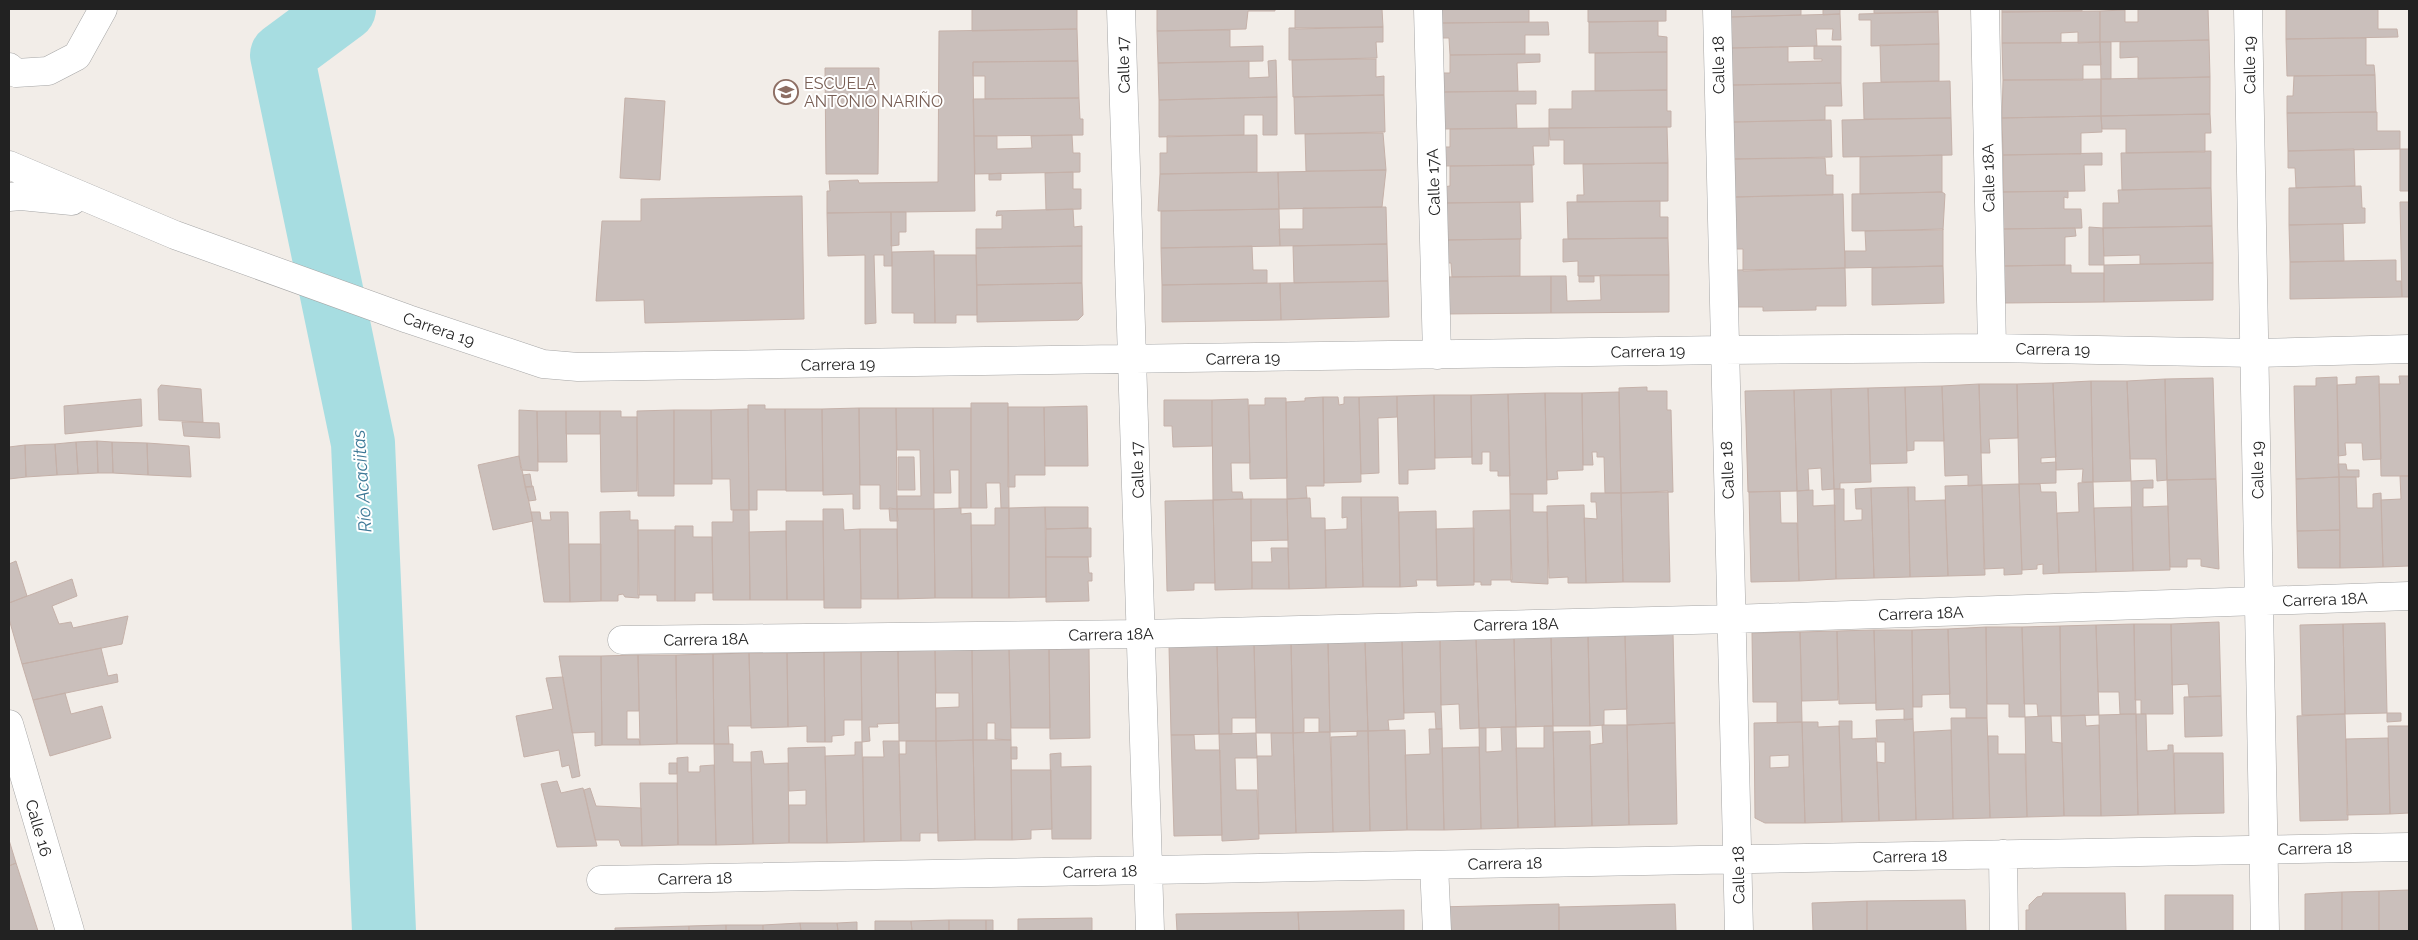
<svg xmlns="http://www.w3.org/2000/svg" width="2418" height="940" font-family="Raleway,sans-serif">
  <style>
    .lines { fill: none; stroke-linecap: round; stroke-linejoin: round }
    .river { stroke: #a7dde1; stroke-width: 64 }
    .building { fill: #cabfbb; stroke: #c5b1a9; fill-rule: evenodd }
    .minor-casing { stroke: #a6a6a6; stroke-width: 29 }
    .minor { stroke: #fff; stroke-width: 28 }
    .labels { text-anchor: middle; stroke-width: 4; stroke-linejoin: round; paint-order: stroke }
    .street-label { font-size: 16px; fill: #222; stroke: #fff }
    .education-label { font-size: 16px; fill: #785e54; stroke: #fff; text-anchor: start }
    .water-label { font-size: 18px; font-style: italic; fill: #3d7896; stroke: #fff }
  </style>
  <rect width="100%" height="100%" fill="#f2ede8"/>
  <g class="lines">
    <path class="river" d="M344,9L282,55L363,443L384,931"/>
  </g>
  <path class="building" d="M972,9H1083H1077V29L972,31Z
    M1157,9H1275V11H1248L1246,29L1157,31Z
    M1295,9H1382L1383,27L1295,29Z
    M1441,9H1529V22L1441,23Z
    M1588,9H1666V21L1588,22Z
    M1730,9H1801V15L1730,17Z
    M1823,9H1840V14L1823,15Z
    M1874,9H1938V12L1874,13Z
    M2002,9H2082V11L2002,12Z
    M2138,9H2208L2209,40L2100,42V11L2125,10V22H2138Z
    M2286,9H2378V29H2397L2398,37L2286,39Z
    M2100,11V42L2078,43V32L2061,33V43H2002V12Z
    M1938,12L1939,44L1871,46V20H1859V14Z
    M1840,14L1841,40H1832L1833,29H1816L1817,46L1731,48L1730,17Z
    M1658,21V36L1667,37V52L1589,53V22Z
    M1548,22L1549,35H1525V54L1450,55L1449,38H1441V23Z
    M1383,27V42H1376L1377,58L1289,60V28Z
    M1077,29L1078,61L973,62L975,211L827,213V191H830L829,181L858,180L859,183L938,182L939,31Z
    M1230,30V47L1263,46V61L1158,63L1157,31Z
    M2366,38V65H2374L2375,75L2287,76L2286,39Z
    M2209,40L2210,77L2138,79V57L2120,58V42Z
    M2100,42H2111V79H2101Z
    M2100,42L2101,65H2083V80H2003L2002,43Z
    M1939,44V81L1881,82L1880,45Z
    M1814,46H1841V83L1732,85L1731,48L1788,47V62L1822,61V59H1814Z
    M1667,52V90L1595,91V53Z
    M1540,54V62L1517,63L1518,91L1442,92V73H1450V55Z
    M1376,59V77L1384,76V95L1293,97L1292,60Z
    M1276,60L1277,97L1159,100L1158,63L1249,61V78L1269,77L1268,61Z
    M1078,61L1079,98L985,99V76H973V62Z
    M825,68H879L878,174H826Z
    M2375,75L2376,112L2287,113V96H2293L2294,76Z
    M2210,77V114L2101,116V79Z
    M2101,79V116L2002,118L2003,80Z
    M1950,81L1951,118L1864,119L1863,83Z
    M1841,83L1842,106H1825V120L1733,122L1732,85Z
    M1667,90V111H1671V127L1549,128V109H1572V91Z
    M1536,91V104H1516L1517,128L1442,129V92Z
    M1384,95L1385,132L1295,134L1294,97Z
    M1277,97V135H1263V115H1244V135L1159,137V100Z
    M625,98L665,101L660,180L620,178Z
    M1079,98L1080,119H1083V135L974,136L973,99Z
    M2377,112V131H2400V149L2288,151L2287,113Z
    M2210,114L2211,133H2205V152L2126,153V129H2102L2101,116Z
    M2101,116L2102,132L2081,133V154L2003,155L2002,118Z
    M1951,118L1952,155L1843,157L1842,120Z
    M1831,120L1832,157L1733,159V122Z
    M1667,127L1668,163L1564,164V140H1550L1549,128Z
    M1549,128V146H1533L1534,165L1443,166L1439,147H1450V129Z
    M1383,133L1386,170L1306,171L1305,134Z
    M1072,135L1073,153H1080V172L975,174L974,136H997V149L1032,148L1031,136Z
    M1257,135V172L1160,174V153H1167V136Z
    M2354,149L2355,186L2296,188L2295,168H2288V151Z
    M2400,149H2409V191H2400Z
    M2211,151V188L2122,190L2121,153Z
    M2102,153V165H2084L2085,191L2003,192V155Z
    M1942,155V192L1860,194V157Z
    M1825,158L1826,175H1833V195L1735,197L1733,159Z
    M1668,163V201L1577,202V195H1584L1583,164Z
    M1532,165L1533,202L1443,203V187L1450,186V166Z
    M1386,170L1382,207L1279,209L1278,172Z
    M1073,172V189H1081V209L1046,210L1045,173Z
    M1278,172L1279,209L1158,211L1160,174Z
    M1001,173V180H989V174Z
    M2361,186L2362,208H2365V223L2289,225V188Z
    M2211,188L2212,226L2103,228V203H2119L2118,190Z
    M2068,191V198L2064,197V209H2081L2082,228L1996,229V192Z
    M1942,192L1945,194L1943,230L1852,231V194Z
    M1843,194L1845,268L1743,271V249H1736L1735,197Z
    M802,196L804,319L645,323L644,300L596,301L602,221H641V199Z
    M1660,201V217H1668V238L1568,239L1567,202Z
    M1520,202L1521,239L1444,240L1443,203Z
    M2400,202H2409V297H2402Z
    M1386,207L1387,244L1280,246L1279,229H1303V208Z
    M1073,209L1074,227L1082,226V246L976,248V229H1002V215L996,216L997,211Z
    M1279,209L1280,246L1161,248V211Z
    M891,212H906V232H899V245L891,246Z
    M891,212L892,266H884V255H874L876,323L865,324V255L828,256L827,213Z
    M2343,224L2344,261L2290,262L2289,225Z
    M2212,226L2213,263L2140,264V255L2104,256L2103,228Z
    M2089,227L2103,228L2104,265H2089Z
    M2075,228L2076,236L2065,237V265L2003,266V229Z
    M1943,229V266L1845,268V251H1866L1865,231Z
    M1668,238L1669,275L1578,276V261L1563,262V239Z
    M1520,239V276L1452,277L1451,263H1444V240Z
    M1387,244L1388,281L1294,283L1293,246Z
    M1082,246V283L977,285L976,248Z
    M1252,246L1253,270H1267V283L1162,285L1161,248Z
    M934,251L935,323H914V313H892V252Z
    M934,255H976L977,315H956V323H935Z
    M2396,260V281H2401L2402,297L2290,299V262Z
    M2213,263V300L2104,302V265Z
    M2071,265V273H2104V302L2004,303L2003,266Z
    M1943,266L1944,303L1872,305V268Z
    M1845,268L1846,306H1816V310L1763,311V307H1737V270Z
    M1600,275H1669V312L1551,313V276H1566L1567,301L1601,300Z
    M1551,276V313L1444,314V277Z
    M1579,276H1594V282H1579Z
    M1388,281L1389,317L1281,320L1280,283Z
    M1082,283L1083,315L1078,320L977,322V285Z
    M1280,283L1281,320L1162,322V285Z
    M2379,376L2381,459L2363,460L2362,443H2345L2346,455L2338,456L2337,385L2356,384V377Z
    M2399,376H2409V476H2381L2379,384H2400Z
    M2337,377L2339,477L2296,479L2294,386H2316V378Z
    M2213,378L2216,479L2167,480L2165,379Z
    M2165,379L2167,480L2157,481L2156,459H2130L2127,381Z
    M2091,381H2127L2131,481L2093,482Z
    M2091,381L2093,482H2082L2083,469L2056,470L2053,383Z
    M2053,383L2056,457L2041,458V463L2056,462V483L2019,484L2017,384Z
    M1979,384L1982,485L1968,486V475L1945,476L1942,386Z
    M1979,384H2017L2018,438L1989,439L1990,453H1981Z
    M161,385L201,389L203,422L159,420L158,389Z
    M1942,386L1944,441H1914V450L1907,451L1905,387Z
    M1647,387V391H1667V410H1671L1673,492L1621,493L1619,388Z
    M1905,387L1907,463L1870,464L1868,388Z
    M1868,388L1871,482L1840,483V489H1834L1831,389Z
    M1831,389L1834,489L1822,490L1821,468L1808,469L1809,490L1797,491L1794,390Z
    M1794,390L1797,491L1748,492L1745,391Z
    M1619,392L1621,493H1605L1604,457H1597V452H1592L1593,465H1583L1582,393Z
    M1545,393L1547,494H1510L1508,394Z
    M1545,393H1582L1583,470L1557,471L1558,479L1547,480Z
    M1508,394L1510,476H1498V471H1490V452H1482V464H1472L1471,395Z
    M1434,395H1471L1472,457L1435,458Z
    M1434,395L1435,469L1408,470V484H1399L1397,396Z
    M1397,396V417L1378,418L1379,473L1361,474L1359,397Z
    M1323,397H1338L1339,405L1344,404V397H1359L1361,482L1324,483Z
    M1323,397L1324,486H1306L1307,498L1287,499L1286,402L1305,401V398Z
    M1265,398H1286L1287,478L1250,479L1249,405H1265Z
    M141,399L142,426L65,434L64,406Z
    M1248,399L1250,463H1231L1232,492H1242L1243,499L1213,500L1212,400Z
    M1164,400H1212V446L1173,447L1172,426H1164Z
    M971,403H1008L1009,508H1001L1000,483H986L987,508H971Z
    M748,405H765V409H785L786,490H757V510H749Z
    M1087,406L1088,466H1045L1044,407Z
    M1008,407H1044L1045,475H1015V487H1008Z
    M859,408H896L897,509H880V485H860Z
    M859,408L860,509H853V494L823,495L822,409Z
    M896,408H933L934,509H897V496H921L920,450H897Z
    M933,408H971V508H959V470H950L951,493H934Z
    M748,409L749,510H731L730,479H712L711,410Z
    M785,409H822L823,491H786Z
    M519,410L537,411L538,471L521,470L519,456Z
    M674,410V496H638L637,411Z
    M674,410H711L712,484H674Z
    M537,411H566L567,462H538Z
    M566,411H600V434H566Z
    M600,411H621V417H637V491L601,492Z
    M182,422L219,423L220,438L184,436Z
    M97,441L98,473L78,474L76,442Z
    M97,441L112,442L113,473H98Z
    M76,442L78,474L57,475L55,444Z
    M112,442L147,443L148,475L113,473Z
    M147,443L189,446L191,477L148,475Z
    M55,444L57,475L26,477L25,445Z
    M25,445L26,477L9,479V447Z
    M519,456L533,521L493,530L478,465Z
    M898,457H914L915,490H898Z
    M2338,464H2346L2347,470H2359V477H2339Z
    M530,474L532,487H525L523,475Z
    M2400,476H2409V566L2383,567L2381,500L2401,499Z
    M2339,477L2340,530L2297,531L2296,479Z
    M2339,477H2356L2357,508H2373V494L2381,493L2383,567L2340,568Z
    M2216,479L2219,569L2201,566V559H2187V567H2170L2167,480Z
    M2153,480V488H2143V507L2168,506L2170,570L2133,571L2131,481Z
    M2093,482L2096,572L2059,573L2057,513L2079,512L2078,483Z
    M2019,484L2022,574L2004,575V568L1984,569L1982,485Z
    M2019,484H2040L2041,492H2056L2059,573L2043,574V564L2037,565V569L2022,570Z
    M1982,485L1985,575L1948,576L1945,486Z
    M533,486L536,500L529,501L525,487Z
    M1908,487L1910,577L1874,578L1871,488Z
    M1908,487H1915V501L1945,500L1948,576L1910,577Z
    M1871,488L1874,578L1836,579L1834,489H1844V521L1862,520V509H1856L1855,489Z
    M1813,490V506L1835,505L1836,579L1799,581L1797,491Z
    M1668,491L1670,582H1623L1621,493Z
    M1780,491L1781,523H1797L1799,581L1751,582L1749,492Z
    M1591,493H1621L1623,582L1586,583L1584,518L1597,519L1596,502H1591Z
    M1510,494H1533V512H1547L1548,584L1511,582Z
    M1342,497H1361L1363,587L1326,588L1325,530L1347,529V517L1342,518Z
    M1361,497H1398L1400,587H1363Z
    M1310,498L1311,518H1325L1326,588L1289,589L1287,499Z
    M1251,499L1252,589L1215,590L1213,500Z
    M1251,499H1287L1288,540L1251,541Z
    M1213,500L1215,583H1194V590L1167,591L1165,501Z
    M1584,505L1586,583H1568V577L1549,578L1547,506Z
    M1045,507H1088V528L1046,529Z
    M1045,507L1046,597L1009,598V508Z
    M2131,507L2133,571L2096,572L2094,508Z
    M889,508L897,509L898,521H890Z
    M961,508V514L971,513L972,598H935L934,509Z
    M995,508H1009V598H972L971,525H995Z
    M823,509H843L844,530L860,529L861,608H824Z
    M897,509H934L935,598L898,599Z
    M733,510H749L750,600H713L712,522H733Z
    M1510,510L1512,580H1491V585H1481V582H1474L1473,511Z
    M630,511V520H638L639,598L625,597L623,594L618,595V601H601L600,512Z
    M1436,511L1437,580H1416L1417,586L1400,587L1399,512Z
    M531,512H540L541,520H551L550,512H568L570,602H544Z
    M786,521H823L824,600H787Z
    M675,526H693V537H712L713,593H695V601H675Z
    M1091,528V557H1046V529Z
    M1474,528V585L1437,586L1436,529Z
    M860,529H897L898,599H861Z
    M638,530H675V601H657V595H638Z
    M2340,530V568H2298L2297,531Z
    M786,531L787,600H750L749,532Z
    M569,544H601V601L570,602Z
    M1271,548H1288L1289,589H1252V562H1272Z
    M1046,557H1088L1089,573H1092V581H1088L1089,601L1046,602Z
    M16,561L27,596L9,603V564Z
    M72,579L77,596L52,606L59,624L71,622L73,628L128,616L122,644L22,664L9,619V603Z
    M2219,622L2221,696L2189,697L2188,684L2172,685L2171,624Z
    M2385,623L2387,713L2345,714L2343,624Z
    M2134,624H2171L2173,714H2141V700H2135Z
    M2134,624L2136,714H2120L2119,692H2098L2096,625Z
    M2343,624L2345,714L2302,715L2300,625Z
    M2096,625L2099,715L2061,716L2060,626Z
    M2060,626L2061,716H2038L2037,704H2024L2022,627Z
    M1986,627H2022L2025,717H2009V704H1987Z
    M1986,627L1987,718H1966V708H1950L1948,629Z
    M1948,629L1950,694L1922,695V707H1913L1912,630Z
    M1874,630H1912L1913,719L1904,720V709L1876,710Z
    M1874,630L1876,703L1839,704L1837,631Z
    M1837,631L1838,700L1802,701L1800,632Z
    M1800,632L1802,722L1777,723V702H1753L1752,633Z
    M1673,633L1675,723L1627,725L1625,635Z
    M1588,635H1625L1627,709L1604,710V725L1590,726Z
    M1588,635L1590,726H1553L1551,636Z
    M1551,636L1553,726L1516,727L1514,637Z
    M1514,637L1516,727L1479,728L1476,638Z
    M1476,638L1479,728L1460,729L1459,704L1441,705L1440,639Z
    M1440,639L1441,705L1442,729H1436L1435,712L1404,713L1402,640Z
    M1402,640L1404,719L1388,720L1389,730L1368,731L1365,641Z
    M1365,641L1368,731L1330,732L1328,642Z
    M1291,642L1293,733H1256L1254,643Z
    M1291,642H1328L1330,732H1319V718H1304V732L1293,733Z
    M1254,643L1256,718H1232V734H1219L1217,645Z
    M1009,645L1011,740L995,739V723H987V740H973L972,646Z
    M1217,645L1219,734L1171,735L1169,646Z
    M101,648L108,676L117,674L118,682L33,700L22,664Z
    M1089,648L1090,738L1050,739L1049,649Z
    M1009,649H1049L1050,728H1011Z
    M935,650L936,741H899L898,651Z
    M935,650H972L973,740L936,741V708L959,707V693H936Z
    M898,651L899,723L877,724L878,727H869L870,741L862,742L861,652Z
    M824,652H861L862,720H844V735L832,736V742H825Z
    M824,652L825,742H807V726L788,727L787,653Z
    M749,653H787L788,727L751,728Z
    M749,653L751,726H728L729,744H714L713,654Z
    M713,654L714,744H677L676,655Z
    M638,655H676L677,744L640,745Z
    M638,655L639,711H627V739H639L640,745H602L601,656Z
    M559,656H601L602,745L595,746V732L572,733Z
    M563,677L580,776L572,778L569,765L562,767L559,750L524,757L516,716L553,709L546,678Z
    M65,693L71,714L102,706L111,738L50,756L33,700Z
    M2221,696L2222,736L2185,737L2184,697Z
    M2387,713H2401V721L2387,722Z
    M2136,714L2138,815L2101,816L2099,715Z
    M2136,714H2146L2147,751L2168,750V745H2173L2175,814L2138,815Z
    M2345,714L2348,820L2300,821L2297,716Z
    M2085,715L2086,726L2099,725L2101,816H2064L2061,716Z
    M2051,716L2052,742L2062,743L2064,816L2027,817L2025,717Z
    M1951,718H1987L1990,818L1953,819Z
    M1913,719L1916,820L1879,821L1877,762L1885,763V742H1877L1876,720Z
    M1839,721H1852V739L1876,738L1879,821L1842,822Z
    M1802,722L1805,823H1765L1755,818L1754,723ZM1789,755V767L1770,768V756Z
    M1802,722H1818V727L1839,726L1842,822L1805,823Z
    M1675,723L1677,824L1629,825L1627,725Z
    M1602,725H1627L1629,825L1592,826L1590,745L1603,743Z
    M1544,726H1553L1555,827L1518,828L1516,748H1544Z
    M2388,726H2409V813L2390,814Z
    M1501,727H1516L1518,828L1481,829L1479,728H1486V752L1502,751Z
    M1429,729H1442L1444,830H1407L1405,755L1430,754Z
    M1405,730L1407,830L1370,831L1368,731Z
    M1951,730L1953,819L1916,820L1914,732Z
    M1357,731H1368L1370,831L1333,832L1331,737L1357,736Z
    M1590,731L1592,826L1555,827L1553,732Z
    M1330,732L1333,832L1296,833L1293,733Z
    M1256,733L1257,758H1235L1236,790H1257L1259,839L1222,841L1219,734Z
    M1271,733H1293L1296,833L1259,834L1257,756H1272Z
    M1171,735H1194L1195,750H1220L1222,835L1174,836Z
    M1988,736H1998V754H2025L2027,817L1990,818Z
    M2388,738L2390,814L2347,815L2346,739Z
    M973,740H1011L1012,840H975Z
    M973,740L975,840L938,841L936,741Z
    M883,741H899L901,841L864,842L863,757H884Z
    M906,741H936L938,833H920V841H901L899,754H906Z
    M855,742H862L864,842L827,843L825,756L855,755Z
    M714,744H733V762H751L753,844L716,845Z
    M825,747L827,843H789V805H806V790L789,791L788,748Z
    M1011,747H1017V759H1011Z
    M1479,747L1481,829L1444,830L1442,748Z
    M762,751L764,764L788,763L789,843L753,844L751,752Z
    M1061,753V767L1091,766V839H1052L1050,754Z
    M2174,753H2223L2224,813L2175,814Z
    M688,757V772H700V766L714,765L716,845H678L677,758Z
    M669,763H677V774H669Z
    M1011,770H1051L1052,829L1031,830V839L1012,840Z
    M557,781L561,793L583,788L597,846L557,847L541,784Z
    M640,783H677L678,845L642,846Z
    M590,788L596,806L641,808L642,846H621L619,840H595L584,790Z
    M9,840L16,863L9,866Z
    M16,863L38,931H9V866Z
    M2409,890V931H2379V891Z
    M2379,891V931H2342V892Z
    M2342,892V931H2305V894Z
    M2043,893H2125L2126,931H2026V910H2029V905L2037,897L2042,896Z
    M2165,895H2233V931H2165Z
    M1965,900L1966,931H1867V901Z
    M1867,901V931H1813L1812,903Z
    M1559,904V931H1439L1438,907Z
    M1675,904L1676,931H1559V907Z
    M1404,910V931H1299L1298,912Z
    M1298,912L1299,931H1177L1176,914Z
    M1092,918V931H1018V919Z
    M949,920H986V931H949Z
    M949,920V931H912L911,921Z
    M986,920H993V931H986Z
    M875,921H911L912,931H875Z
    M857,922V931H875H838L837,923Z
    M800,923H837L838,931H801Z
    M800,923L801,931H763V925Z
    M726,925H763V931H726Z
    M726,925V931H689V926Z
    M689,926V931H615V928Z"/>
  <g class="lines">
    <defs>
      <path id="minor" d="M1121,9L1150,931
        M1428,9L1437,355
        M1717,9L1739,931
        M1985,9L1992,348
        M2248,9L2265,931
        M9,67L16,73L48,71L77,56L103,9
        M9,165L175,235L408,319L543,364L578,367L1724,350L1992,348L2255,353L2409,349
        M9,197L21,196L72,201
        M622,640L1142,634L1732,619L2409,596
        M9,724L70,931
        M2003,854L2004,931
        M1434,865L1437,931
        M601,880L2409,847"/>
    </defs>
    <use href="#minor" class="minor-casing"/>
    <use href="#minor" class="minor"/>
  </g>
  <defs>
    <symbol id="school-ring" viewBox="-11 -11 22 22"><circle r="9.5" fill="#fff" stroke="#8d6e63" stroke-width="1.5"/><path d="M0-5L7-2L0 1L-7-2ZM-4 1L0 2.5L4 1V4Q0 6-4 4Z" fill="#8d6e63"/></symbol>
  </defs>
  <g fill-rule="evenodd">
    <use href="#school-ring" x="772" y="78" width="28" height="28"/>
  </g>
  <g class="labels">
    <g class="street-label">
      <text transform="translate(1123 65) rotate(-92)" y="6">Calle 17</text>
      <text transform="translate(1718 65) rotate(-91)" y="6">Calle 18</text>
      <text transform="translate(2249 65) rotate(-91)" y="6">Calle 19</text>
      <text transform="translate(1988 178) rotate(-91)" y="6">Calle 18A</text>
      <text transform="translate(1433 182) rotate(-92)" y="6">Calle 17A</text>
      <text transform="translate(439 329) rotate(19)" y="6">Carrera 19</text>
      <text transform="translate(2053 349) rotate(1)" y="6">Carrera 19</text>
      <text transform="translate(1648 351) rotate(-1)" y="6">Carrera 19</text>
      <text transform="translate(1243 358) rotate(-1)" y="6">Carrera 19</text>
      <text transform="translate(838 364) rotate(-1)" y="6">Carrera 19</text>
      <text transform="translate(1137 470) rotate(-92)" y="6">Calle 17</text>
      <text transform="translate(1727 470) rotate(-92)" y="6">Calle 18</text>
      <text transform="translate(2257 470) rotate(-91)" y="6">Calle 19</text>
      <text transform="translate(2325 599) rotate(-2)" y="6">Carrera 18A</text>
      <text transform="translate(1921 613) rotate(-2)" y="6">Carrera 18A</text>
      <text transform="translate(1516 624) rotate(-1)" y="6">Carrera 18A</text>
      <text transform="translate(1111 634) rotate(-1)" y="6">Carrera 18A</text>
      <text transform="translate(706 639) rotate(-1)" y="6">Carrera 18A</text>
      <text transform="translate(39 828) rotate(74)" y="6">Calle 16</text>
      <text transform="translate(2315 848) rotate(-1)" y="6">Carrera 18</text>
      <text transform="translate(1910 856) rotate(-1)" y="6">Carrera 18</text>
      <text transform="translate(1505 863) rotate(-1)" y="6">Carrera 18</text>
      <text transform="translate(1100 871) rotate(-1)" y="6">Carrera 18</text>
      <text transform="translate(1738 875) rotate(-91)" y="6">Calle 18</text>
      <text transform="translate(695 878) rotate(-1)" y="6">Carrera 18</text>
    </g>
    <g class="education-label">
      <text x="804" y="89">ESCUELA<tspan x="804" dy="18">ANTONIO NARIÑO</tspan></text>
    </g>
    <g class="water-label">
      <text transform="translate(362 481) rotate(-94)" y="6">Río Acaciitas</text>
    </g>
  </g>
  <rect width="2418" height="940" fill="none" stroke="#222222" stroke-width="20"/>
</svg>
